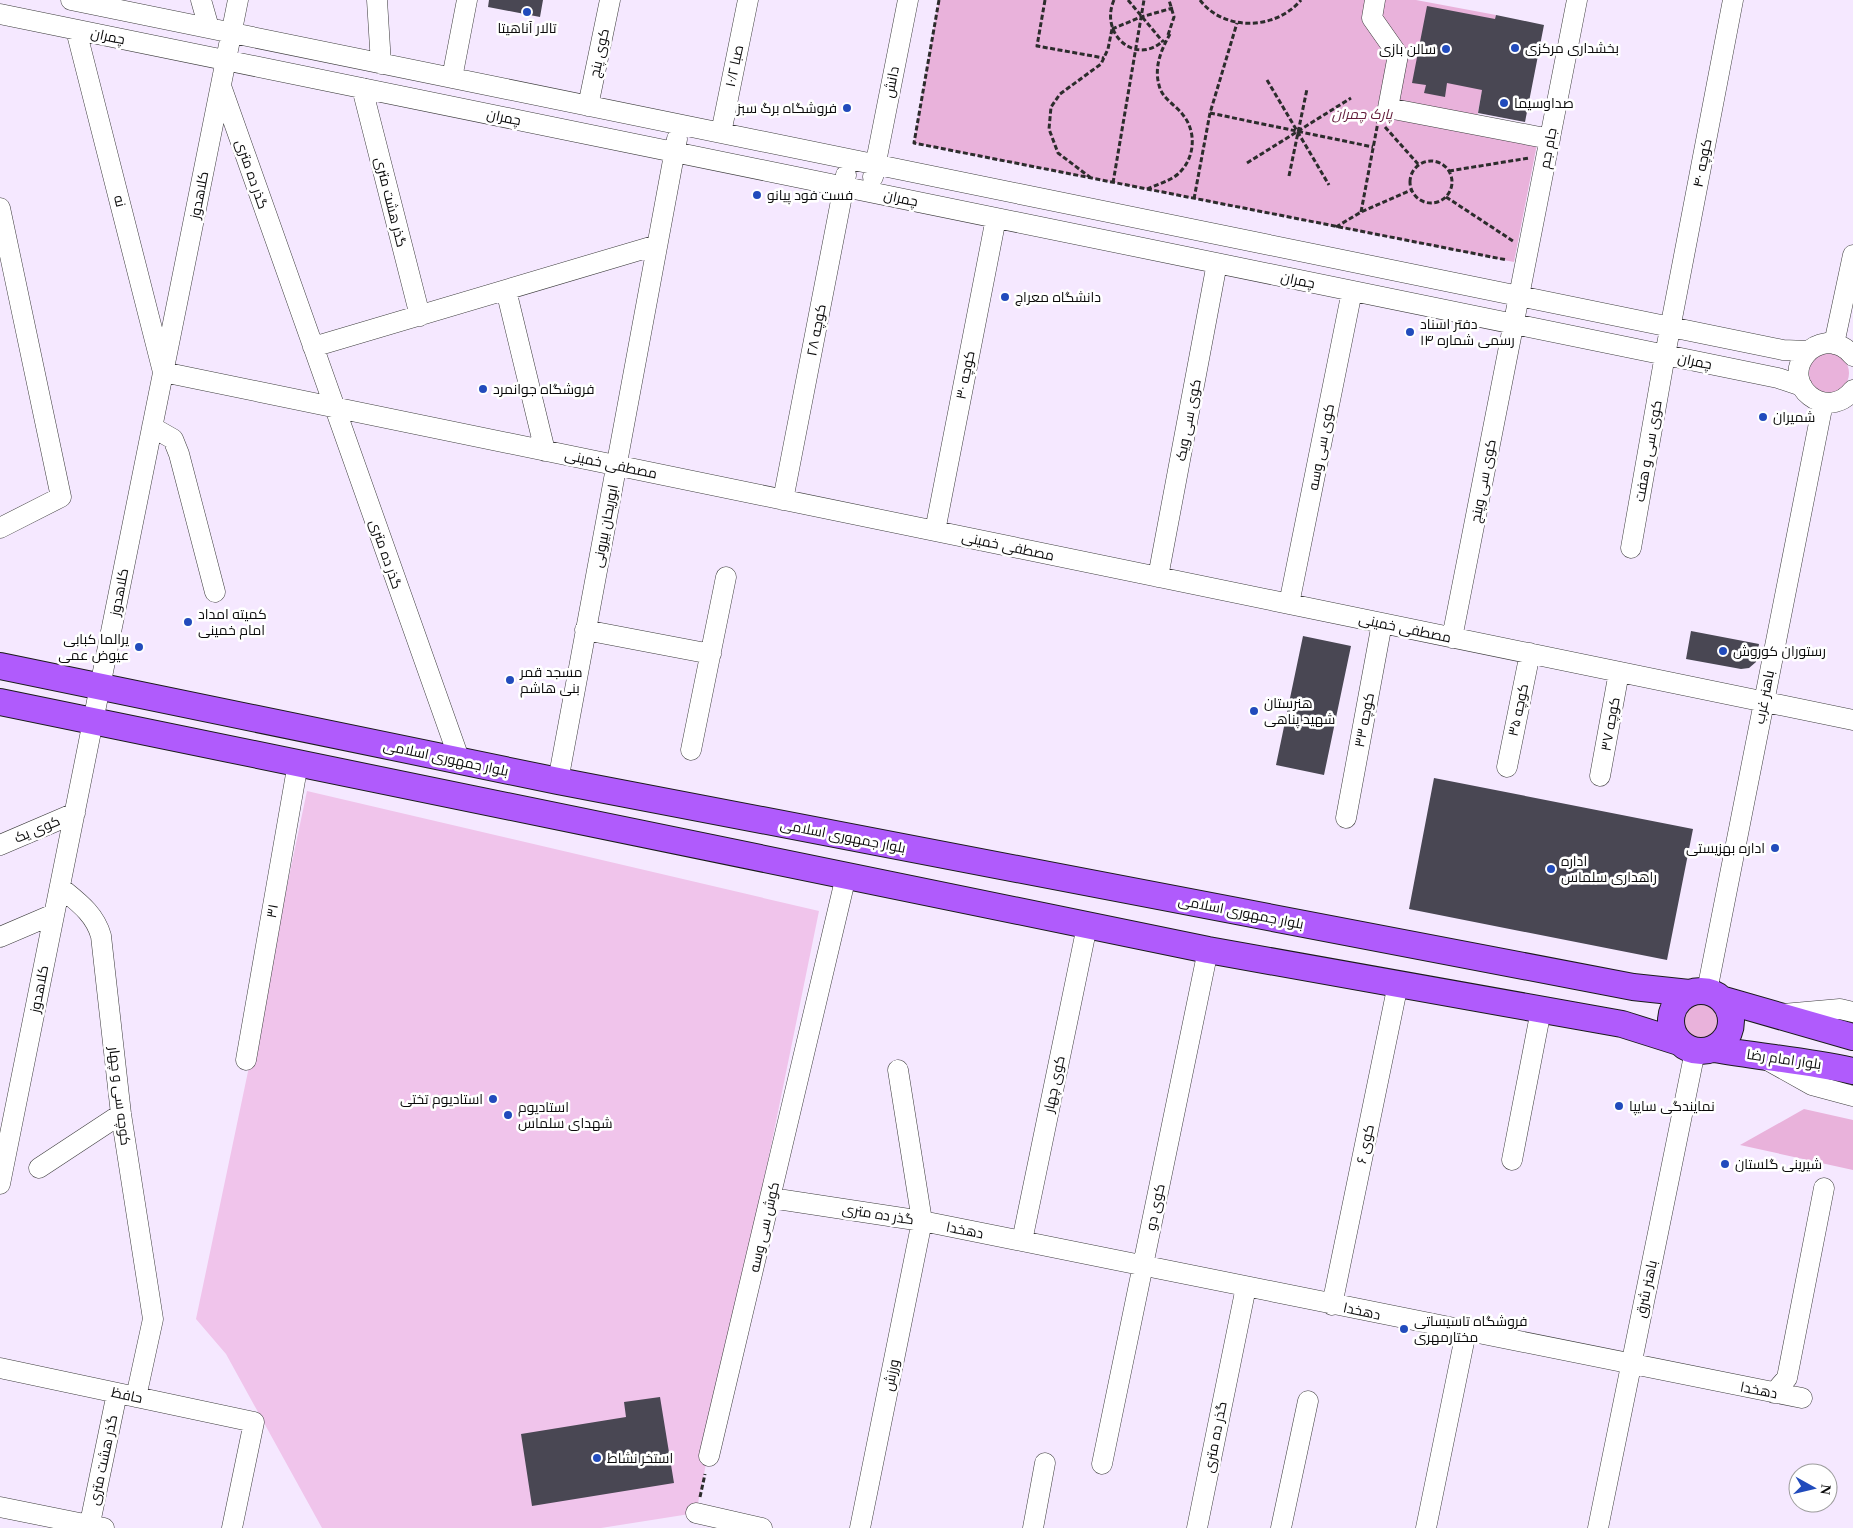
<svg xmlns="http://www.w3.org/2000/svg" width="1853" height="1528" font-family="'Times New Roman',Cairo,serif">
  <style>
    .green { fill: #e9b2db }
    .pitch { fill: #f0c4eb }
    .building { fill: #494753 }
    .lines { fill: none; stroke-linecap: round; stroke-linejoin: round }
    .minor-casing { stroke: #3d3d3d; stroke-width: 21 }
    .major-casing { stroke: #1b1b1b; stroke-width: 28 }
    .path { stroke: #2c2c2c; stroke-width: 3; stroke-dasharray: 5 2.5; stroke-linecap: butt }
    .minor { stroke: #fff; stroke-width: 20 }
    .major { stroke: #b05bfc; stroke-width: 26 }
    .poi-dot { fill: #214bbc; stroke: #fff; stroke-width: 2 }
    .labels { text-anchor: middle; stroke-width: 5; stroke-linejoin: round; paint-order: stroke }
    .poi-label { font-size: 14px; fill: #0a0a0a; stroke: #fff; text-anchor: start }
    .street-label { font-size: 14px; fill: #0a0a0a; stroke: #fff }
    .park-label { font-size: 14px; font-style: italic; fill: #621b3a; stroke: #fff }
  </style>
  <rect width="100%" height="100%" fill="#f5e8ff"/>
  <path class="green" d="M939,0H1416L1496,15L1476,123L1539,134L1514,262L914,143Z
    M1809 373a20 20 0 1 1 40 0a20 20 0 1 1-40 0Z
    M1677 1021a24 24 0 1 1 48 0a24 24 0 1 1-48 0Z
    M1804,1109L1853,1120V1170L1740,1145Z"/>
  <path class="pitch" d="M307,791L819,911L696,1513L601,1528H322L226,1354L196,1319Z"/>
  <path class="building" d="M489,0H543L540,17L488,7Z
    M1427,6L1495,19L1496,15L1544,25L1525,122L1478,113L1482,90L1447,83L1445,97L1424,93L1426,85L1412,83Z
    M1691,631L1759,644L1756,662L1749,668L1741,669L1686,659Z
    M1303,636L1351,646L1324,775L1276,765Z
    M1434,778L1693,829L1667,960L1409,909Z
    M660,1397L674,1483L532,1506L521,1434L626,1417L624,1402Z"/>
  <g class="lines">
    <defs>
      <path id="minor" d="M71,0L1783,350L1808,351
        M201,0L209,28
        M377,0L381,64
        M1375,0L1372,18L1398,55L1388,108L1550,139
        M0,14L1778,378L1802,386
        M76,30L163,372L1853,720
        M452,78L467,0
        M221,86L460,761
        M362,88L420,316
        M588,106L610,0
        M721,133L748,0
        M873,177L908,0
        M0,208L61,497L0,528
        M506,290L545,451
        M1834,344L1853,255
        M313,347L657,245
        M1853,356C1847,348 1837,343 1827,343C1819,344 1811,348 1806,354C1780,385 1827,423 1853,390
        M152,427L173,439L179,454L215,592
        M783,500L846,175
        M935,531L996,218
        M1631,548L1665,355L1733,0
        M1158,577L1217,263
        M1289,604L1352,291
        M585,630L711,654
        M1452,638L1577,0
        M691,750L726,577
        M1507,767L1530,653
        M1600,776L1619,672
        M558,781L677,139
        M1346,818L1382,623
        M0,845L75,813
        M61,888C78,902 95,914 101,936L121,1114L153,1319L136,1397
        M0,937L54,914
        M1707,991L1823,403
        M1783,1014L1840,1009L1853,1012
        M246,1060L298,763
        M1769,1061L1812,1085L1853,1096
        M1512,1160L1541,1010
        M39,1168L121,1114
        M0,1184L238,0
        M771,1198L922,1221L898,1070
        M1022,1241L1087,926
        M1332,1305L1398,984
        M0,1368L254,1422L232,1528
        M1774,1393L1787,1378L1824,1188
        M709,1456L846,876
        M1102,1464L1208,950
        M0,1507L104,1528
        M696,1513L762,1528
        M89,1528L117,1393
        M860,1528L922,1221L1802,1398
        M1033,1528L1045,1463
        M1197,1528L1246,1287
        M1281,1528L1308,1401
        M1426,1528L1466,1332
        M1598,1528L1695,1051"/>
      <path id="major" d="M0,666L558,781L1633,987L1689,993
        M0,702L1208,950L1622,1024L1679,1042
        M1671 1021a30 30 0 1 1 60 0a30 30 0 1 1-60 0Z
        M1724,1000L1853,1037
        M1714,1049C1760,1057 1807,1061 1853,1071"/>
    </defs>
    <use href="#minor" class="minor-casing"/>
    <use href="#major" class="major-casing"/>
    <path class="path" d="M939,0L914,143L1507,260
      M1045,0L1037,46L1104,58
      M1114,0C1099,34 1136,67 1164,40
      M1128,0L1163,42
      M1200,0C1224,32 1276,30 1301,0
      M1112,29L1141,17L1173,8
      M1168,35L1174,17L1169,0
      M1267,80L1329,185
      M1210,113L1373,147
      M1385,127L1418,164
      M1410 182a21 21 0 1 1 42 0a21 21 0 1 1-42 0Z
      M1247,163L1351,98
      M1449,171L1529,158
      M1289,176L1307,89
      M1091,178L1058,153L1049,129L1051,107L1060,94L1101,64L1108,49L1112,29
      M1113,183L1144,0
      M1147,189C1156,185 1170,181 1178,174C1195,159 1197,132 1183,115C1176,105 1162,99 1159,85C1154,67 1161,50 1170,34
      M1446,197L1513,241
      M1194,199L1210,113L1237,23
      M1361,212L1378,122
      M1336,227L1361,212L1411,190
      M700,1497L705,1474"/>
    <use href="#minor" class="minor"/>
    <use href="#major" class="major"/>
  </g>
  <g class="poi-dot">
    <circle cx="527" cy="12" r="5"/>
    <circle cx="1515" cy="48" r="5"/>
    <circle cx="1446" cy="49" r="5"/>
    <circle cx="1504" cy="103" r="5"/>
    <circle cx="847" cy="108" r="5"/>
    <circle cx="757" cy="195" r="5"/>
    <circle cx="1005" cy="297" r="5"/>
    <circle cx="1410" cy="332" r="5"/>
    <circle cx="483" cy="389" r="5"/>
    <circle cx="1763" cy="417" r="5"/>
    <circle cx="188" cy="622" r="5"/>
    <circle cx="139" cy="647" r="5"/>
    <circle cx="1723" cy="651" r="5"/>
    <circle cx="510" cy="680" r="5"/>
    <circle cx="1254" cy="711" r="5"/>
    <circle cx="1775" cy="848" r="5"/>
    <circle cx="1551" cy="869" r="5"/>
    <circle cx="493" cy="1099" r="5"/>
    <circle cx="1619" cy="1106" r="5"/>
    <circle cx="508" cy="1115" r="5"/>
    <circle cx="1725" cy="1164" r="5"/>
    <circle cx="1404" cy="1329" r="5"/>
    <circle cx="597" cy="1458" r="5"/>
  </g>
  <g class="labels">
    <g class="poi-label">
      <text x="527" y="33" text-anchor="middle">تالار آناهیتا</text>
      <text x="1525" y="53">بخشداری مرکزی</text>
      <text x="1436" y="54" text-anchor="end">سالن بازی</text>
      <text x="1514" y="108">صداوسیما</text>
      <text x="837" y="113" text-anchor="end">فروشگاه برگ سبز</text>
      <text x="767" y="200">فست فود پیانو</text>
      <text x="1015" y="302">دانشگاه معراج</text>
      <text x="1420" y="329">دفتر اسناد<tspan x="1420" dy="16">رسمی شماره ۱۴</tspan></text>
      <text x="493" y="394">فروشگاه جوانمرد</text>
      <text x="1773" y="422">شمیران</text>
      <text x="198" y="619">کمیته امداد<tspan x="198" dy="16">امام خمینی</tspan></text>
      <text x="129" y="644" text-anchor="end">یرالما کبابی<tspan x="129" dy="16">عیوض عمی</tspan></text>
      <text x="1733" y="656">رستوران کوروش</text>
      <text x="520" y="677">مسجد قمر<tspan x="520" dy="16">بنی هاشم</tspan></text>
      <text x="1264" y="708">هنرستان<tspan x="1264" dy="16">شهید پناهی</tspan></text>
      <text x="1765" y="853" text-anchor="end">اداره بهزیستی</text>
      <text x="1561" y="866">اداره<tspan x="1561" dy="16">راهداری سلماس</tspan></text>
      <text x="483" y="1104" text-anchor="end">استادیوم تختی</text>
      <text x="1629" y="1111">نمایندگی سایپا</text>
      <text x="518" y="1112">استادیوم<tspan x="518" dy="16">شهدای سلماس</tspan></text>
      <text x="1735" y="1169">شیرینی گلستان</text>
      <text x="1414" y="1326">فروشگاه تاسیساتی<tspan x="1414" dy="16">مختارمهری</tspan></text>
      <text x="607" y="1463">استخر نشاط</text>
    </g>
    <g class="street-label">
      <text transform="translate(108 36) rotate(12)" y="5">چمران</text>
      <text transform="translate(599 53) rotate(-78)" y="5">کوی پنج</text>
      <text transform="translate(734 66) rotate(-78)" y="5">صبا ۱۰/۲</text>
      <text transform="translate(891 82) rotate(-79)" y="5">دانش</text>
      <text transform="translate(504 117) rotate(12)" y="5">چمران</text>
      <text transform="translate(1548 148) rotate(-79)" y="5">جام جم</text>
      <text transform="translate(1702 163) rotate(-79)" y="5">کوچه ۴۰</text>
      <text transform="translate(252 174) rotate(71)" y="5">گذر ده متری</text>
      <text transform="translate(199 195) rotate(-79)" y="5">کلاهدوز</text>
      <text transform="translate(901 198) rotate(12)" y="5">چمران</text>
      <text transform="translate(120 201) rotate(76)" y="5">نه</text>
      <text transform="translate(391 202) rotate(76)" y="5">گذر هشت متری</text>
      <text transform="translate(1298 280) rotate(12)" y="5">چمران</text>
      <text transform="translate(816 330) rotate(-79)" y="5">کوچه ۲۸</text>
      <text transform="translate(1695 361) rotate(12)" y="5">چمران</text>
      <text transform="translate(965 375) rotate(-79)" y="5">کوچه ۳۰</text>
      <text transform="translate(1188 420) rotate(-79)" y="5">کوی سی ویک</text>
      <text transform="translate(1321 447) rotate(-79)" y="5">کوی سی وسه</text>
      <text transform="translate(1648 451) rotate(-80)" y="5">کوی سی و هفت</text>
      <text transform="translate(611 464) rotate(12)" y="5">مصطفی خمینی</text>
      <text transform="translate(1483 481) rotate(-79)" y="5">کوی سی وپنج</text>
      <text transform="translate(605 526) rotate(-79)" y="5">ابوریحان بیرونی</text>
      <text transform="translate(1008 546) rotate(12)" y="5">مصطفی خمینی</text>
      <text transform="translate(386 554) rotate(71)" y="5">گذر ده متری</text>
      <text transform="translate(119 592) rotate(-79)" y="5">کلاهدوز</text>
      <text transform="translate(1405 628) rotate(12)" y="5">مصطفی خمینی</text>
      <text transform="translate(1764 697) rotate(-79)" y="5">باهنر غرب</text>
      <text transform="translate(1518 710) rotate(-78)" y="5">کوچه ۳۵</text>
      <text transform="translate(1364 720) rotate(-79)" y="5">کوچه ۳۳</text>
      <text transform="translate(1610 724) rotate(-80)" y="5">کوچه ۳۷</text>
      <text transform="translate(446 758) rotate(12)" y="5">بلوار جمهوری اسلامی</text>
      <text transform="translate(37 829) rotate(-23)" y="5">کوی یک</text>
      <text transform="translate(843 836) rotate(11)" y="5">بلوار جمهوری اسلامی</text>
      <text transform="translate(272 911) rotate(-80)" y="5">۳۱</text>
      <text transform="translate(1241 912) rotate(11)" y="5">بلوار جمهوری اسلامی</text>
      <text transform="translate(39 989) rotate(-79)" y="5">کلاهدوز</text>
      <text transform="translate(1784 1059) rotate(8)" y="5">بلوار امام رضا</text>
      <text transform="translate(1054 1084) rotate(-78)" y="5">کوی چهار</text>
      <text transform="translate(120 1096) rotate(83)" y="5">کوچه سی و چهار</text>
      <text transform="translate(1365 1144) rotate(-78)" y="5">کوی ۶</text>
      <text transform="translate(1155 1207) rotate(-78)" y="5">کوی دو</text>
      <text transform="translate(878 1214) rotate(9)" y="5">گذر ده متری</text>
      <text transform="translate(764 1227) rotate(-77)" y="5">کوش سی وسه</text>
      <text transform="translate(965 1230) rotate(11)" y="5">دهخدا</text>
      <text transform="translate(1646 1289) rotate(-78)" y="5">باهنر شرق</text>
      <text transform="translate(1362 1311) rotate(12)" y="5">دهخدا</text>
      <text transform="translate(891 1375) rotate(-79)" y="5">ورزش</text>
      <text transform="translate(1759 1390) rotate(11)" y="5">دهخدا</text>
      <text transform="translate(127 1395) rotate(12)" y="5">حافظ</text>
      <text transform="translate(1215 1437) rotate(-79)" y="5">گذر ده متری</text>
      <text transform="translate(103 1460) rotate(-78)" y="5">گذر هشت متری</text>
    </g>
    <g class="park-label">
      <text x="1362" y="119">پارک چمران</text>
    </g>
  </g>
  <g transform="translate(1813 1488) rotate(98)"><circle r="24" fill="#ffffff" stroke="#9d9d9d"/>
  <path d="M0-4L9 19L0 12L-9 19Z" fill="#214bbc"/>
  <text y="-8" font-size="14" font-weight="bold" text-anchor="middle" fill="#0a0a0a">N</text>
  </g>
</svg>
